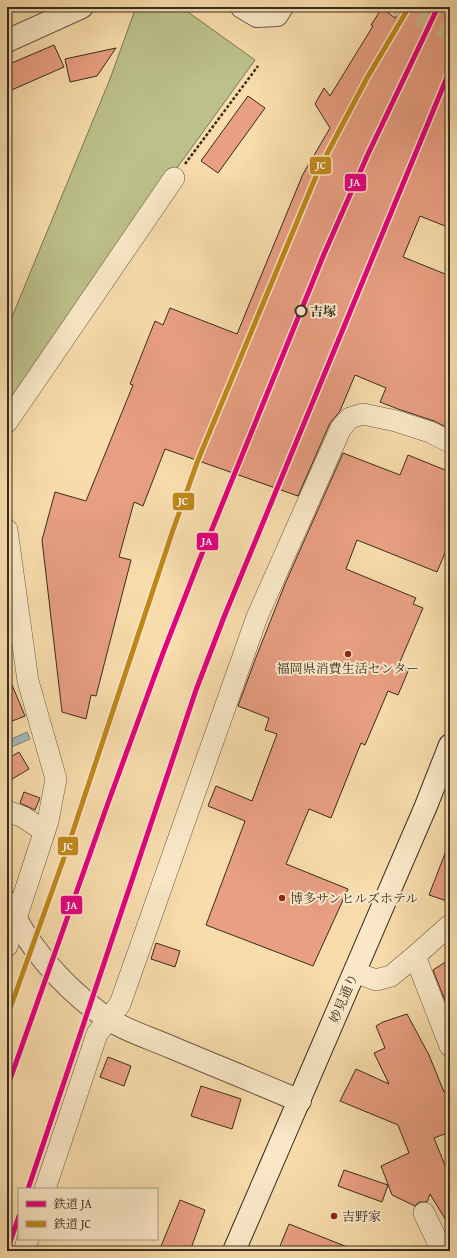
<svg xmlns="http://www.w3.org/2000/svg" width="457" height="1258" font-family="'Gentium Book Plus','Noto Serif JP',serif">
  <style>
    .green { fill: #bcc08a; stroke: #7a7656 }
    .water { fill: #a3b9b5; stroke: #78817a }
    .building { fill: #e99f82; stroke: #372c21 }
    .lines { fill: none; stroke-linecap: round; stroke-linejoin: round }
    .pedestrian-tunnel { stroke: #d1b98f; stroke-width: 16; stroke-dasharray: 16 8; stroke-linecap: butt }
    .minor-casing { stroke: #675844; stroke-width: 22 }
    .tertiary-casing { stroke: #675844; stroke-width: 24 }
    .secondary-casing { stroke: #372c21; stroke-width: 24 }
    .path { stroke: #372c21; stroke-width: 2.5; stroke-dasharray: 3 2; stroke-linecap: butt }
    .minor { stroke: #fae8c8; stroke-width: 21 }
    .tertiary { stroke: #fae8c8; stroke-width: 22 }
    .secondary { stroke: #fae8c8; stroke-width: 22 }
    .rail-1-casing { stroke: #fae8c8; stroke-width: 8 }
    .rail-2-casing { stroke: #fae8c8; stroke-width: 8 }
    .rail-1 { stroke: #e5007d; stroke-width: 5 }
    .rail-2 { stroke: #c0881b; stroke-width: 5 }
    .stop-dot { fill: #fae8c8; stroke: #372c21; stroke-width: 2 }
    .poi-dot { fill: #8f2418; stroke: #fae8c8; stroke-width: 1.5 }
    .labels { text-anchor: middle; stroke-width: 4; stroke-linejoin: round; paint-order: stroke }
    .stop-label { font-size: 13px; font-weight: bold; fill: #372c21; stroke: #fae8c8; text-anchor: start }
    .poi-label { font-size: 13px; fill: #372c21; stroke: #fae8c8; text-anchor: start }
    .street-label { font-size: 13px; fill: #372c21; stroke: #fae8c8 }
    .line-badge { stroke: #fae8c8; stroke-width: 1.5 }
    .badge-label { font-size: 11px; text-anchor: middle; font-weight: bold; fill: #fff }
  </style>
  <rect width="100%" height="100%" fill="#f8dcab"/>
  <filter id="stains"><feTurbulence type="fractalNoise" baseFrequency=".005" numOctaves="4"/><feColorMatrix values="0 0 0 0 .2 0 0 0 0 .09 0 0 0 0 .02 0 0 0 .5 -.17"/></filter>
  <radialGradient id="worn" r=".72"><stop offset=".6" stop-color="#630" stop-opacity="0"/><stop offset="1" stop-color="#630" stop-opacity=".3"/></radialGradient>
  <path class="green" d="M136,7H181L255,60L7,403V329L110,79Z"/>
  <path class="water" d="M27,732L30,739L7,749V741Z"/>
  <path class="building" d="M402,7H450V228L420,216L403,257L450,276V429L434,421L398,409L380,402L386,388L355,375L340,411L330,423L298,496L165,449L143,506L134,502L119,557L131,560L96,696L91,695L86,719L62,712L42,540L55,492L86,501L133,385L130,384L155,321L163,325L170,308L237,334L303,174L330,128L315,104L324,88L330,96L373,26L371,25L382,8L395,18Z
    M54,45L64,67L7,92V65Z
    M116,48L97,76L70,82L65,59Z
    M248,96L265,108L218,173L201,161Z
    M343,453L400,475L408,455L450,472V541L437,572L357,540L346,569L416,598L413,604L423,608L399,664L409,669L398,695L388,691L365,745L361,743L331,818L309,809L286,864L348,889L313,966L206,925L245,821L208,806L216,786L252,801L277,734L265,730L269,718L238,706L255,660L285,584Z
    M7,673L25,716L7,723Z
    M19,752L29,769L7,782V759Z
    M24,792L40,798L35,810L20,803Z
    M449,843H450V902L429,895Z
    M156,943L180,951L175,967L151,959Z
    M450,959V1013L433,970Z
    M407,1014L429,1055L444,1092L450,1090V1132L434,1138L450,1178V1227L430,1194L427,1202H419L415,1206L392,1195L381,1166L409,1153L398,1125L340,1101L356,1069L389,1084L374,1053L385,1048L376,1026L383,1022Z
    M108,1057L131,1066L124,1086L100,1077Z
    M201,1086L241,1099L232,1129L191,1116Z
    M344,1170L388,1185L382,1202L338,1186Z
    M180,1200L205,1210L190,1251H159Z
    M289,1224L355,1250V1251H278Z"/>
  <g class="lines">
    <path class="pedestrian-tunnel" d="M396,7L450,33"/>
    <defs>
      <path id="minor" d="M7,422L174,178
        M7,530L28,681L56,779L48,821L7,946
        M7,811L23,817L44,831
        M415,956L450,925
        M354,972L376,980L391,976L415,956L450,1046
        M45,1189L97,1034L120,1004L257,617L341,428L350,418L363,414L396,421L430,432L450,442
        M424,1213L442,1251
        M24,1251L28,1239"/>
      <path id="tertiary" d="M242,7L257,16L277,15L282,7
        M7,41L82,7
        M7,902C27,945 60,983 97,1011C119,1029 148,1037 173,1048C216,1066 258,1083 300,1101"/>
      <path id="secondary" d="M234,1251L426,806L450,745"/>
    </defs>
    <use href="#minor" class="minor-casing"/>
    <use href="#tertiary" class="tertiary-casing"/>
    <use href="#secondary" class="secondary-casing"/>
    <path class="path" d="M185,164L258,66"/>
    <use href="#minor" class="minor"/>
    <use href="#tertiary" class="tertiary"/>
    <use href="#secondary" class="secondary"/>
    <defs>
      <path id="rail-1" d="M7,1088L108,803L163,653L199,561L324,254L368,154L438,7
        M28,1189L196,690L224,617L450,70
        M7,1251L19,1216"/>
      <path id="rail-2" d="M7,1017L65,855L173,530L198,460L319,169L367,78L409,7"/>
    </defs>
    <use href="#rail-1" class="rail-1-casing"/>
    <use href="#rail-2" class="rail-2-casing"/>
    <use href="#rail-1" class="rail-1"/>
    <use href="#rail-2" class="rail-2"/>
  </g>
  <circle class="stop-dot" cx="301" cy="311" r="5.5"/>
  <g class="poi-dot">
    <circle cx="348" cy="654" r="4"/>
    <circle cx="282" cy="898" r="4"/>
    <circle cx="334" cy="1216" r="4"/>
  </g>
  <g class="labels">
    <g class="stop-label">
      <text x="310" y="316">吉塚</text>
    </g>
    <g class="poi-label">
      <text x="348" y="673" text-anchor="middle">福岡県消費生活センター</text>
      <text x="290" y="903">博多サンヒルズホテル</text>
      <text x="342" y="1221">吉野家</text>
    </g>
    <g class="street-label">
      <text transform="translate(343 998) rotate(-67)" y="5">妙見通り</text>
    </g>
  </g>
  <g class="line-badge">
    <rect x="309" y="156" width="23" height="19" rx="4" fill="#c0881b"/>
    <rect x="344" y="173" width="23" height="19" rx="4" fill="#e5007d"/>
    <rect x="172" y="492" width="23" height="19" rx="4" fill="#c0881b"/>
    <rect x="196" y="532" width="23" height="19" rx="4" fill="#e5007d"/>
    <rect x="57" y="836" width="22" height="20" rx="4" fill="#c0881b"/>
    <rect x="60" y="895" width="23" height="20" rx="4" fill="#e5007d"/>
  </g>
  <g class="badge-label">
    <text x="321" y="169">JC</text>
    <text x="355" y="186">JA</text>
    <text x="183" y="505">JC</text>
    <text x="207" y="545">JA</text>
    <text x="68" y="850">JC</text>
    <text x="72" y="909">JA</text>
  </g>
  <rect width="457" height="1258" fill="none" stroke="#f8dcab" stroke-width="24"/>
  <rect x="8" y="8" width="441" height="1242" fill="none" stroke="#372c21" stroke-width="2"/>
  <rect x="12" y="12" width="433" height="1234" fill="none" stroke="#372c21"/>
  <rect x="18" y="1188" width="140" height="52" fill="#fae8c8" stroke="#ac9d85"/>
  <rect x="26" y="1201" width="20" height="6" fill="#e5007d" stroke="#ac9d85"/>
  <text x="54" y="1208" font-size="12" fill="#372c21">鉄道 JA</text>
  <rect x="26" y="1221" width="20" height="6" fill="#c0881b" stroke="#ac9d85"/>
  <text x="54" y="1228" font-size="12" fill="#372c21">鉄道 JC</text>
  <rect width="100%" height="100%" filter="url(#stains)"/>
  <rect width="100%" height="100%" fill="url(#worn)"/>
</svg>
